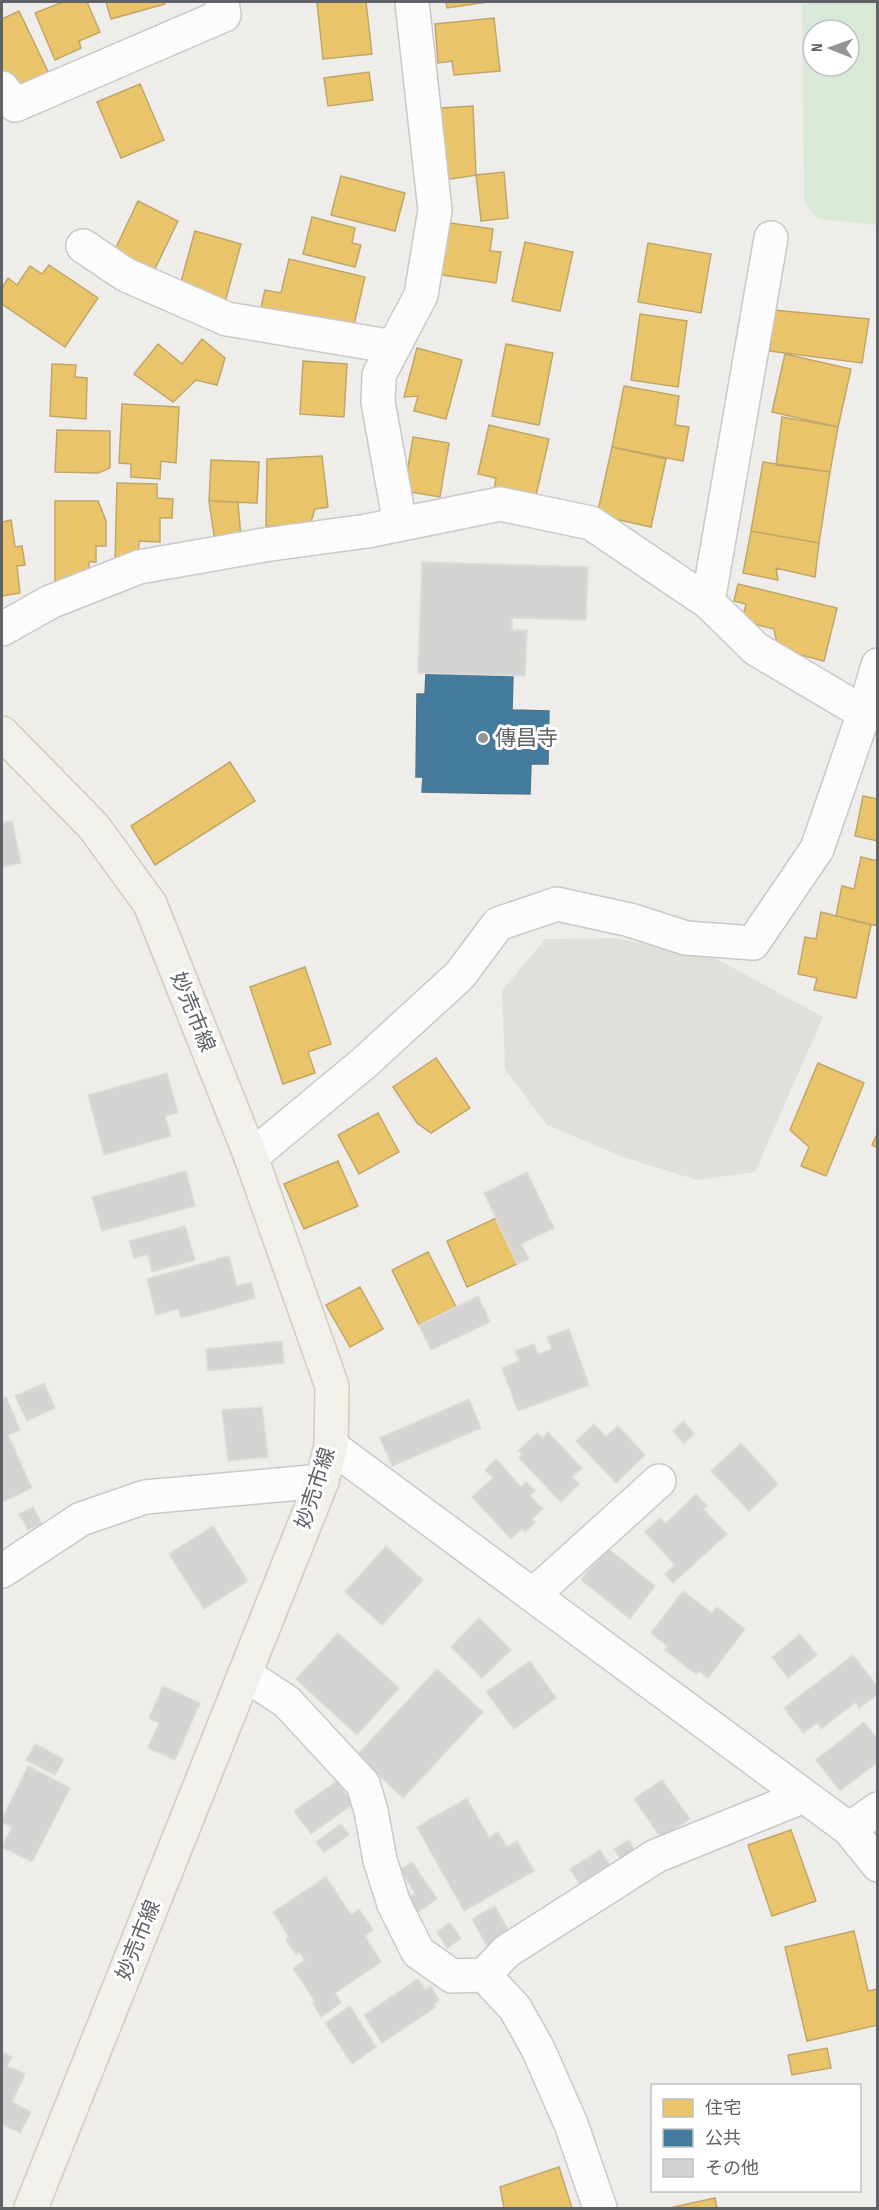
<svg xmlns="http://www.w3.org/2000/svg" width="879" height="2210" font-family="'Sofia Sans Condensed','Noto Sans JP',sans-serif">
  <style>
    .education { fill: #e1dfda }
    .green { fill: #d9e9d7; fill-rule: evenodd }
    .homes { fill: #e9c46a; stroke: #c0a769; stroke-width: 1.5 }
    .public { fill: #457b9d; stroke: #4d748c; stroke-width: 1.5 }
    .building { fill: #d5d4d2; stroke: #dddcd9; stroke-width: 1.5 }
    .lines { fill: none; stroke-linecap: round; stroke-linejoin: round }
    .minor-casing { stroke: #c9c9c9; stroke-width: 36 }
    .major-casing { stroke: #d4ccba; stroke-width: 36 }
    .minor { stroke: #fcfcfc; stroke-width: 33 }
    .major { stroke: #f2f0ea; stroke-width: 33 }
    .poi-dot { fill: #919394; stroke: #fff; stroke-width: 2 }
    .labels { text-anchor: middle; stroke-width: 6; stroke-linejoin: round; paint-order: stroke }
    .poi-label { font-size: 21px; fill: #5f6266; stroke: #fff; text-anchor: start }
    .street-label { font-size: 21px; fill: #5f6266; stroke: #fff }
  </style>
  <rect width="100%" height="100%" fill="#eeedea"/>
  <path class="education" d="M614,938L715,958L823,1017L755,1172L697,1180L626,1158L547,1125L505,1069L502,991L545,939Z"/>
  <path class="green" d="M802,2H877V225L818,219L804,202ZM813,30H849V66H813Z"/>
  <path class="homes" d="M63,2H87L100,32L79,41L81,48L55,60L35,13Z
    M106,2H164L165,4L111,19Z
    M317,2H366L372,54L323,59Z
    M446,2H488L447,8Z
    M19,11L52,80L19,96L2,74V19Z
    M494,18L500,71L454,75L452,61L438,63L435,24Z
    M369,72L373,100L328,106L324,78Z
    M140,84L164,140L121,158L97,102Z
    M473,106L476,175L445,180L439,108Z
    M504,172L508,218L481,221L476,175Z
    M341,176L405,193L395,231L331,215Z
    M138,201L178,221L151,277L111,258Z
    M312,217L355,228L352,243L361,245L355,267L303,254Z
    M443,222L493,229L490,251L501,252L496,283L436,274Z
    M195,231L241,244L225,302L179,289Z
    M525,242L573,252L560,311L512,301Z
    M648,243L711,254L701,313L638,302Z
    M289,259L365,277L352,333L260,312L265,290L281,293Z
    M49,265L98,298L65,347L2,304V288L8,278L17,285L30,266L42,274Z
    M773,310L869,319L862,363L770,351Z
    M640,314L687,321L678,387L631,380Z
    M202,339L225,358L217,385L196,380L173,402L134,374L158,344L182,364Z
    M506,344L553,353L539,425L492,416Z
    M417,348L462,360L446,419L414,411L418,396L404,397Z
    M785,354L851,369L838,427L772,412Z
    M303,361L347,364L344,417L300,414Z
    M52,364L76,365L75,377L87,378L86,419L50,416Z
    M624,386L679,396L675,425L689,427L683,461L612,447Z
    M122,404L179,407L176,463L161,461L160,479L131,477V464L119,463Z
    M782,417L838,427L830,472L776,465Z
    M489,425L549,439L534,504L493,495L496,478L478,474Z
    M57,430L110,431V468L98,473L55,472Z
    M413,437L449,443L440,497L404,491Z
    M612,447L666,459L651,527L597,515Z
    M322,456L328,507L315,509L309,528L266,526L267,459Z
    M211,460L259,462L257,503L209,501Z
    M763,462L830,472L819,543L751,531Z
    M117,483L157,484V498L173,499L172,518H160V542L139,541L138,562L115,561Z
    M55,501H98L106,521V546H96V562H89V582H55Z
    M209,501L238,502L241,538L215,542Z
    M11,520L15,547L22,546L25,565L17,566L20,593L2,596V522Z
    M751,531L819,543L815,577L776,568L778,580L743,573Z
    M738,584L837,608L824,661L778,649L774,629L742,621L746,604L734,601Z
    M230,762L255,801L155,865L131,826Z
    M863,796L878,799V841L855,836Z
    M861,857L878,861V926L836,916L842,886L854,889Z
    M821,912L871,925L856,998L814,990L817,978L798,974L805,937L816,939Z
    M305,967L331,1044L308,1052L315,1073L283,1084L250,987Z
    M436,1058L470,1108L431,1133L417,1123L393,1087Z
    M818,1063L864,1083L826,1176L801,1166L809,1147L790,1130Z
    M378,1113L399,1152L359,1174L338,1135Z
    M878,1132V1148L872,1145Z
    M338,1161L358,1206L304,1229L284,1184Z
    M496,1218L517,1264L467,1287L447,1241Z
    M428,1252L456,1307L419,1325L392,1270Z
    M360,1287L383,1329L350,1347L326,1305Z
    M791,1830L816,1901L772,1916L748,1845Z
    M854,1931L868,1991L878,1989V2025L807,2041L785,1947Z
    M827,2048L831,2068L792,2075L788,2055Z
    M559,2167L572,2208H504L500,2187Z
    M715,2198L717,2208H669Z"/>
  <path class="public" d="M426,673L513,676L512,710L549,711L548,764H531L530,794L422,792L423,777H416L417,694H425Z"/>
  <path class="building" d="M422,562L588,567L586,620L512,618V630H527L525,676L418,673Z
    M12,821L21,863L2,867V823Z
    M167,1073L178,1113L165,1116L171,1136L104,1155L88,1095Z
    M186,1171L195,1206L102,1231L92,1197Z
    M527,1172L554,1228L521,1244L529,1259L517,1264L484,1193Z
    M185,1226L195,1260L152,1272L148,1254L134,1258L129,1241Z
    M229,1256L237,1286L251,1282L255,1298L181,1318L178,1309L156,1315L147,1279Z
    M478,1296L490,1322L431,1350L419,1325Z
    M569,1329L589,1385L518,1411L502,1368L519,1361L515,1351L534,1344L538,1354L552,1349L547,1337Z
    M282,1341L284,1363L208,1371L206,1349Z
    M44,1383L55,1408L27,1421L15,1396Z
    M6,1397L20,1430L8,1435L32,1488L2,1502V1399Z
    M469,1399L481,1428L392,1466L380,1438Z
    M262,1407L268,1457L228,1461L222,1410Z
    M683,1421L694,1434L684,1443L673,1431Z
    M594,1424L606,1437L618,1426L645,1455L616,1483L576,1441Z
    M548,1432L582,1468L572,1477L579,1484L561,1502L519,1458L523,1454L518,1451L537,1433L543,1438Z
    M741,1443L778,1484L749,1511L711,1471Z
    M496,1459L521,1487L526,1482L535,1491L530,1496L543,1509L532,1519L535,1523L525,1532L522,1529L511,1539L472,1497L493,1478L485,1470Z
    M696,1494L707,1506L703,1509L727,1534L673,1583L665,1574L675,1565L645,1532L660,1518L666,1523Z
    M33,1507L42,1524L28,1530L19,1514Z
    M213,1526L248,1581L204,1609L169,1554Z
    M386,1546L423,1580L382,1625L345,1592Z
    M607,1548L655,1586L630,1619L581,1580Z
    M683,1591L712,1613L717,1607L745,1629L708,1678L699,1671L696,1674L665,1650L667,1646L651,1633Z
    M479,1618L511,1650L482,1678L451,1647Z
    M338,1633L399,1688L357,1735L296,1679Z
    M800,1634L817,1655L788,1678L772,1657Z
    M853,1655L878,1687V1694L859,1708L856,1702L821,1729L817,1723L803,1733L784,1708Z
    M530,1661L556,1698L514,1729L486,1692Z
    M437,1669L483,1712L403,1798L357,1755Z
    M163,1686L200,1703L175,1760L148,1748L159,1723L149,1718Z
    M864,1722L878,1740V1762L840,1791L816,1760Z
    M35,1744L64,1759L55,1775L26,1760Z
    M28,1766L70,1788L32,1862L2,1847L12,1827L2,1822V1819Z
    M662,1780L690,1819L661,1838L634,1799Z
    M337,1781L353,1804L311,1834L294,1811Z
    M467,1798L489,1838L498,1832L507,1847L517,1841L534,1871L464,1911L417,1827Z
    M341,1824L349,1835L324,1852L316,1842Z
    M629,1840L636,1853L622,1861L614,1849Z
    M600,1850L611,1867L581,1886L570,1869Z
    M412,1862L437,1899L418,1912L408,1898L415,1893L400,1870Z
    M326,1877L351,1915L359,1909L373,1930L365,1936L381,1962L335,1993L341,2003L321,2017L312,2002L315,2001L293,1968L305,1960L299,1952L296,1955L286,1940L289,1937L273,1912Z
    M495,1906L511,1935L488,1948L472,1919Z
    M450,1923L461,1939L447,1948L437,1932Z
    M418,1979L425,1990L431,1986L439,2000L434,2004L436,2007L382,2043L364,2015Z
    M350,2006L376,2047L352,2064L325,2023Z
    M2,2052L12,2057L7,2066L25,2074L12,2102L31,2112L20,2133L2,2124Z"/>
  <g class="lines">
    <defs>
      <path id="minor" d="M2,88L15,105L224,15L222,2
        M83,246L126,275L227,319L394,347
        M400,524L378,402L379,375L421,295L435,210L412,2
        M708,602L771,238
        M2,629L50,602L139,567L264,545L367,531L500,504L591,523L708,602L756,649L864,713L878,715
        M251,1157L364,1063L460,975L498,924L557,904L630,920L686,938L753,943L817,849L864,713L878,665
        M331,1446L849,1829L878,1865
        M2,1571L81,1519L145,1497L322,1481
        M533,1595L659,1481
        M245,1674L287,1702L363,1784L371,1811L380,1860L394,1904L418,1952L452,1976L484,1975L507,1951L656,1856L804,1796
        M849,1829L878,1809
        M484,1975L515,2008L538,2049L571,2124L600,2208"/>
      <path id="major" d="M2,733L94,827L150,904L251,1157L332,1386L331,1446L322,1481L31,2208"/>
    </defs>
    <use href="#minor" class="minor-casing"/>
    <use href="#major" class="major-casing"/>
    <use href="#minor" class="minor"/>
    <use href="#major" class="major"/>
  </g>
  <circle class="poi-dot" cx="483" cy="738" r="6"/>
  <g class="labels">
    <g class="poi-label">
      <text x="495" y="745">傳昌寺</text>
    </g>
    <g class="street-label">
      <text transform="translate(193 1012) rotate(68)" y="7">妙売市線</text>
      <text transform="translate(315 1488) rotate(-72)" y="7">妙売市線</text>
      <text transform="translate(138 1940) rotate(-68)" y="7">妙売市線</text>
    </g>
  </g>
  <rect width="879" height="2210" fill="none" stroke="#5f6266" stroke-width="6"/>
  <rect x="651" y="2084" width="210" height="108" fill="#ffffff" stroke="#bfc0c2" stroke-width="1.5"/>
  <rect x="663" y="2099" width="30" height="18" fill="#e9c46a" stroke="#bfc0c2" stroke-width="1.5"/>
  <text x="705" y="2114" font-size="18" fill="#5f6266">住宅</text>
  <rect x="663" y="2129" width="30" height="18" fill="#457b9d" stroke="#bfc0c2" stroke-width="1.5"/>
  <text x="705" y="2144" font-size="18" fill="#5f6266">公共</text>
  <rect x="663" y="2159" width="30" height="18" fill="#d5d4d2" stroke="#bfc0c2" stroke-width="1.5"/>
  <text x="705" y="2174" font-size="18" fill="#5f6266">その他</text>
  <g transform="translate(831 48) rotate(271)"><circle r="28" fill="#ffffff" stroke="#bfc0c2" stroke-width="1.5"/>
  <path d="M0-4.5L10 22L0 15L-10 22Z" fill="#919394"/>
  <text y="-9" font-size="16" font-weight="bold" text-anchor="middle" fill="#5f6266">N</text>
  </g>
</svg>
